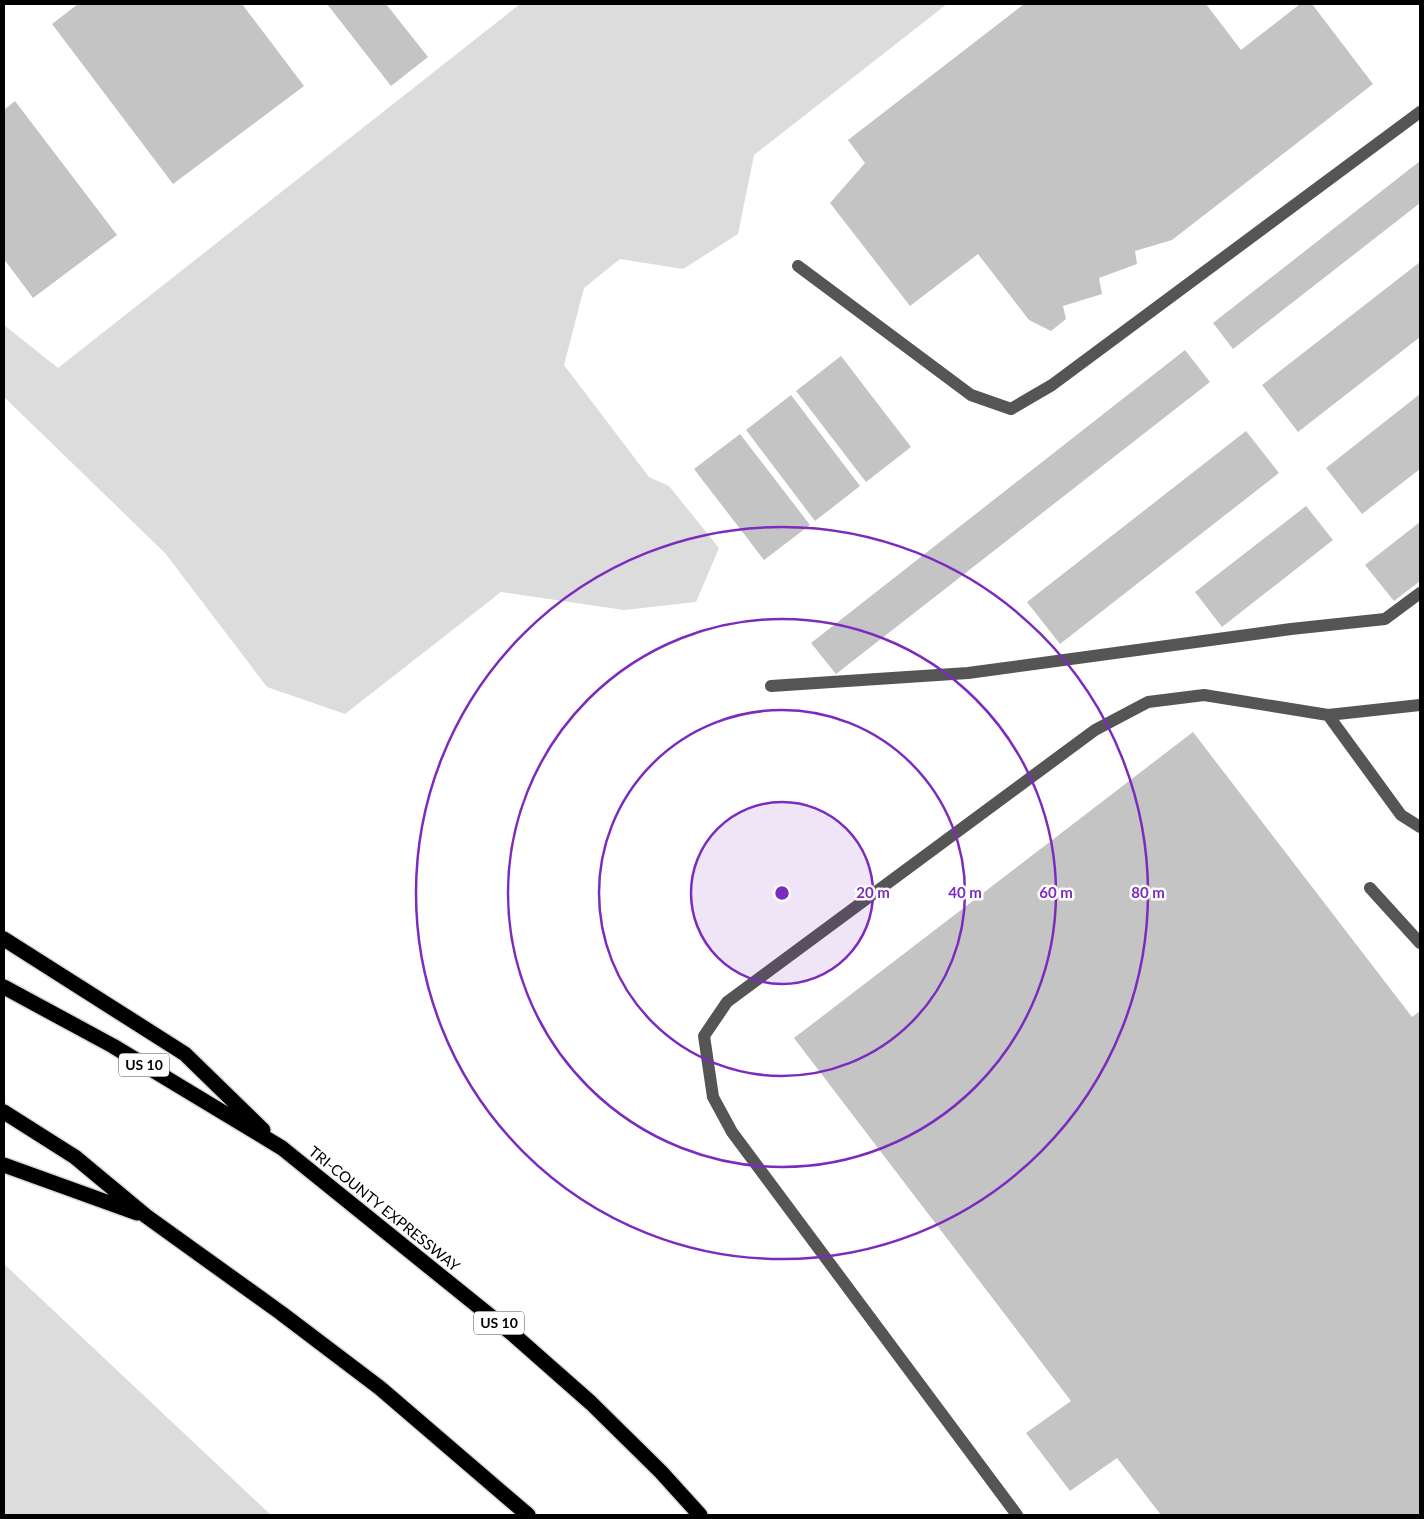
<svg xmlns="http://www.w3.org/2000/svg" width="1424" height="1519" font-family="Lato,sans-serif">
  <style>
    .green { fill: #dcdcdc }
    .building { fill: #c4c4c4 }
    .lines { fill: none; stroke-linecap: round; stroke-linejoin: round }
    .highway-casing { stroke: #dbdbdb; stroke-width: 18 }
    .minor { stroke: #555; stroke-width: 12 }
    .highway { stroke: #000; stroke-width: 15 }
    .ring { fill: none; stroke: #7b2cbf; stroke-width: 2.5 }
    .labels { text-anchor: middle; stroke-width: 5; stroke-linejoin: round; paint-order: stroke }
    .shield { fill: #fff; stroke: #4c4c4c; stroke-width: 1 }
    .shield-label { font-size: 14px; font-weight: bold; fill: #000 }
    .street-label { font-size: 15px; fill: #000; stroke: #fff }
    .centre { fill: #7b2cbf; stroke: #fff; stroke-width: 2.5 }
    .ring-label { font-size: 15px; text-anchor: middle; font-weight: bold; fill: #7b2cbf; stroke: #fff; stroke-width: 5; stroke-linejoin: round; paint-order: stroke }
  </style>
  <rect width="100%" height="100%" fill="#fff"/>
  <path class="green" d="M520,4H947L754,155L738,234L683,269L620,259L584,288L564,365L649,477L669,486L719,548L696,602L624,610L501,592L345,714L267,687L165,553L4,397V325L58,368Z
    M4,1264L271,1515H4Z"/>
  <path class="building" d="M78,4H242L304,86L173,184L52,24Z
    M327,4H386L428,57L391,86Z
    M1024,4H1206L1241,50L1300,4H1312L1373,84L1172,240L1135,251L1137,264L1099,278L1102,294L1063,306L1066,319L1051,331L1029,320L978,254L910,306L830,203L865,163L848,140Z
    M15,101L117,235L33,298L4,259V110Z
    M1420,161V203L1233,349L1213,323Z
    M1420,262V337L1298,432L1262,385Z
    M1185,350L1210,382L836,674L811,643Z
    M841,356L911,447L866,482L796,391Z
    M1420,394V469L1362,514L1326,468Z
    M791,395L860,486L815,521L746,430Z
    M1246,431L1279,473L1060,644L1027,602Z
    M740,434L810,525L764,560L694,469Z
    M1306,506L1333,540L1222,627L1195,592Z
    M1420,522V581L1394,601L1365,565Z
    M1193,732L1412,1017L1420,1011V1515H1161L1117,1458L1070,1491L1026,1433L1071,1401L794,1038Z"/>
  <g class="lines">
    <defs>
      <path id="highway" d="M4,939L185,1054L263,1130
        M4,987L113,1046L282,1148L515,1336L591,1403L661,1472L700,1515
        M4,1112L75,1157L146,1216L281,1313L380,1388L528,1515
        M4,1165L137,1213"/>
    </defs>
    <use href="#highway" class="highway-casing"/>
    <path class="minor" d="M798,266L971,395L1011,409L1052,385L1420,112
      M771,686L968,673L1291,629L1385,619L1420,593
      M1328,715L1401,815L1420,827
      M1370,888L1420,943
      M1017,1515L732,1132L713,1097L704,1036L727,1002L1095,730L1148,702L1204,695L1328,715L1420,705"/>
    <use href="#highway" class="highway"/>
  </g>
  <circle cx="782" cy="893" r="91" fill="#7b2cbf" fill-opacity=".12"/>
  <g class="ring">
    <circle cx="782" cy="893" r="91"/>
    <circle cx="782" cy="893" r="183"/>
    <circle cx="782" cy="893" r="274"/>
    <circle cx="782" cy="893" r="366"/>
  </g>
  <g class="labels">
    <g class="shield">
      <rect x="119" y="1053.5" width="50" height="23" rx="4"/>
      <rect x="474" y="1311.5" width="50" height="23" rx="4"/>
    </g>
    <g class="shield-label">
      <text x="144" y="1070">US 10</text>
      <text x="499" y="1328">US 10</text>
    </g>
    <g class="street-label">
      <text transform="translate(384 1209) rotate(39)" y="5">TRI-COUNTY EXPRESSWAY</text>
    </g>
  </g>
  <circle cx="782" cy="893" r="8" class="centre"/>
  <g class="ring-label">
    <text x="873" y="898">20 m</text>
    <text x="965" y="898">40 m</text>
    <text x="1056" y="898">60 m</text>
    <text x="1148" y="898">80 m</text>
  </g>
  <rect width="1424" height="1519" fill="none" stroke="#000000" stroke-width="10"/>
</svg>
